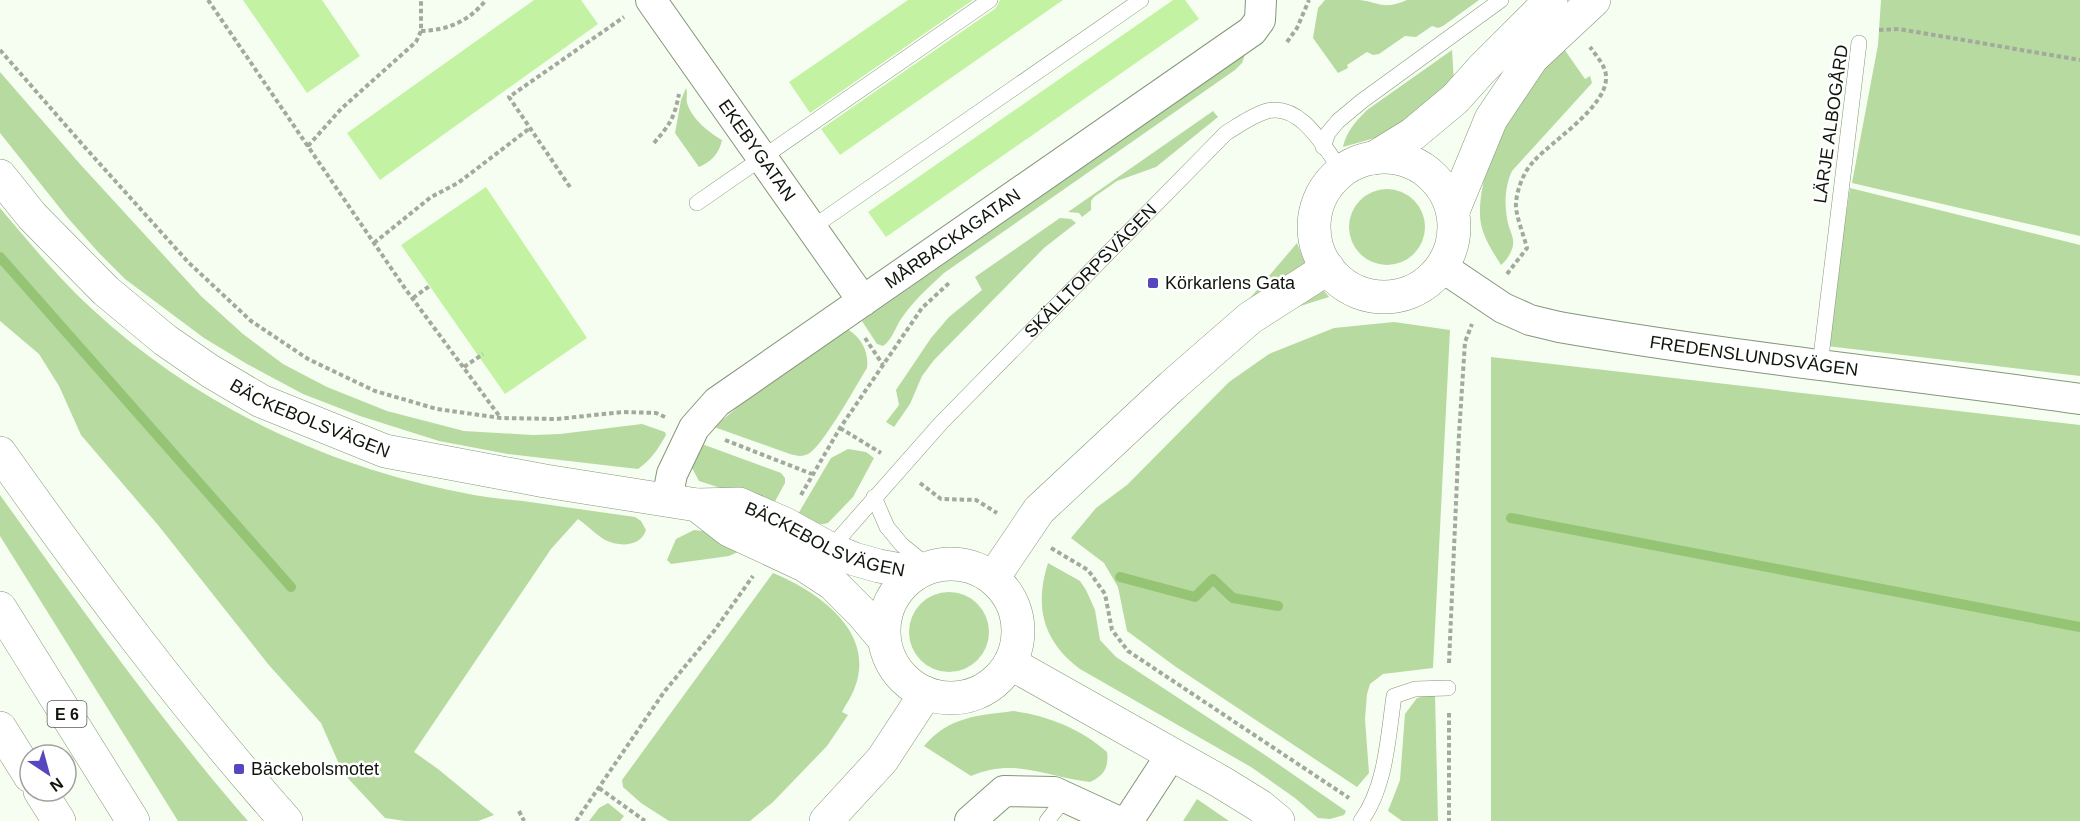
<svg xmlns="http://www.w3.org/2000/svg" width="2080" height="821" font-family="Arial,sans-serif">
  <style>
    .green { fill: #b7daa0 }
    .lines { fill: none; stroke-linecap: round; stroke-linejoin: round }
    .stream { stroke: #96c475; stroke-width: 10 }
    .building { fill: #c3f3a2 }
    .lane-casing { stroke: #85967a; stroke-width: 16 }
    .street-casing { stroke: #85967a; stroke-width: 32 }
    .secondary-casing { stroke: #85967a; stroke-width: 34 }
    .highway-casing { stroke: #85967a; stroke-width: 34 }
    .path { stroke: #a2aa9e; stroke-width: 4; stroke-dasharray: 4.5 3; stroke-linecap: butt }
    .lane { stroke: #fff; stroke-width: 15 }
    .street { stroke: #fff; stroke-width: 30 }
    .secondary { stroke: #fff; stroke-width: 33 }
    .highway { stroke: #fff; stroke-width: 33 }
    .poi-dot { fill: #5647bf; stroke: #fff; stroke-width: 2 }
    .labels { text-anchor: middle; stroke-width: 5; stroke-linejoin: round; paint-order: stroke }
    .shield { fill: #fff; stroke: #585c55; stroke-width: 1.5 }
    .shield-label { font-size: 16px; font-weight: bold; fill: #10160c }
    .street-label { font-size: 18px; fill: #10160c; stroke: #fff }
    .poi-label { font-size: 18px; fill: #10160c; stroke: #fff; text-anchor: start }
  </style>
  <rect width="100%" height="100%" fill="#f6fef2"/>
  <path class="green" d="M1325,0C1336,0 1349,0 1360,0C1381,3 1384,10 1407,0H1479L1443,26L1438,28L1432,26L1416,37L1405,36L1379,54L1373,55L1367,52L1347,65L1348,68L1338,73L1313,38L1318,8Z
    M1881,0H2080V236L1852,183L1878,45Z
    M1562,46L1585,79L1590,76L1592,83L1512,171C1504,188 1504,209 1509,227C1511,233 1514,238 1513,245C1512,252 1507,260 1501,265C1493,252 1484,239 1481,224C1475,194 1496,132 1512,106C1524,86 1547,64 1562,46Z
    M1452,50L1454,82L1389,134L1343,147C1346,132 1356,121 1367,110Z
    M1246,52L1242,63L1235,70L944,273C929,287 913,301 901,319C895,328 892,340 883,346L877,344L862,321L1169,107Z
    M0,72L80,164L201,296L243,334L283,364L327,387L387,411L464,431L533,435L560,434L642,424L665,432L666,435C658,449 652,459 638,469L508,454L439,441L360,416L303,394L247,364L204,338L125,279L99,253L67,217L0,133Z
    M686,88C688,93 686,98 687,103C692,119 708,132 722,140C719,154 712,161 699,167L675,133L681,100Z
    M1213,111L1218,117L1156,167L1117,181L1094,197L1091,201V210L1082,217L1079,213L1068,212Z
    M1850,188L2080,245V376L1827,346Z
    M1349 227a38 38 0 1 1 76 0a38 38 0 1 1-76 0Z
    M0,208C29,242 58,278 91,308C195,405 326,466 464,493C483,497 503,499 523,501C560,506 597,512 635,517L641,521L646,530C641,547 619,547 605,540C595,534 587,525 578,519L551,549L414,752L438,769L494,815L478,821H405L385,818L343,773L321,723L268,664L158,525L81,435L59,386L39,354L0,321Z
    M1060,218L1071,219L1076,223L1044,248L934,360L922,376L910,404L894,427L886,422L899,405L896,390L931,338L949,317L982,290L975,277Z
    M1297,243L1309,273L1329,297L1278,313L1211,344Z
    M1394,322L1450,330L1433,668L1383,674L1370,684L1367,694L1365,719L1369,773L1357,787L1176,667L1127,631L1118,587L1104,563L1071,538L1096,508L1127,485L1229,382L1269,354L1334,328Z
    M849,330C862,339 869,352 867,368C857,384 822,448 808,454C802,457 797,456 790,454L714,427L738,407L832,338Z
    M1491,357L2080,425V821H1491Z
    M702,444L781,473L785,478V483L773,505L699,481L691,466Z
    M848,449L866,452L874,458L853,497L828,523C817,527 808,519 798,514L831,458Z
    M0,495C80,606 158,718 248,821H178L0,536Z
    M694,530L703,531L740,545L738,552L729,556L671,564L667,560L676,539Z
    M1048,563L1080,581L1086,590L1095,610L1100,640L1116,657L1265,755L1346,811L1344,815L1330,819L1318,818L1295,798L1251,767L1080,669C1043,641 1034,607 1048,563Z
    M773,573C817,591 876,631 855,687C852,696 846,704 842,712L848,715L827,746L773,802L750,821H669L641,803L623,787L622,780Z
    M909 632a40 40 0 1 1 80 0a40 40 0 1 1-80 0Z
    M1435,694L1438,821H1402L1388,811L1400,780L1405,714L1417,698Z
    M1013,711C1046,715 1082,729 1107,752C1109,767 1104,776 1090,782C1046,777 1015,757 971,776L924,746C950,716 977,716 1013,711Z
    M1197,799L1229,821H1183Z
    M608,803L624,816L620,821H589L599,808Z"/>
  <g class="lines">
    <path class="stream" d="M0,257L291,587
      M1511,518L2080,627
      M1120,577L1195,597L1213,579L1233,598L1278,606"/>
  </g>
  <path class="building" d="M243,0H322L360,56L307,93Z
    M534,0H581L598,24L380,180L347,133Z
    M908,0H973L810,113L789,82Z
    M1000,0H1063L840,155L821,129L996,8Z
    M1173,0H1185L1199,19L886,237L868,212Z
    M486,187L587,338L505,394L401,245Z"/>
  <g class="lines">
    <defs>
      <g id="lane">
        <path d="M1323,147L1328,133L1338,121L1362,101L1501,0"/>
        <path d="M697,203L990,0"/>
        <path d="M813,227L1141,0"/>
        <path d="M1820,365L1859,43"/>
        <path d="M874,497L887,527L902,545L929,567"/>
        <path id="s1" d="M828,551L941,423L1226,133C1239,125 1253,115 1267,111C1301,102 1325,149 1342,171"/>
        <path d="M1047,821L1065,798"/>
        <path d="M1361,821C1386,787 1388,737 1394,696L1415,689L1448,688"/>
      </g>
      <g id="street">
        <path id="s2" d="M651,0L863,301"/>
        <path id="s3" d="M1442,267L1503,308L1530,320L1559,327C1731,357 1906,374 2080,399"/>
        <path id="s4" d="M667,500L672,474L694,428L717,402L1252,31L1260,20L1261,0"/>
        <path d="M970,821L1004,791L1054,792L1117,821"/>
        <path d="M1128,821L1171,755"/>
      </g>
      <g id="secondary">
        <circle cx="1384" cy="227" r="70"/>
        <path d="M1374,158L1413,134L1455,99L1482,69L1551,0"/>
        <path id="s5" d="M0,176L32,216L106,291L165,340L210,371L261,401L385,451L545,481L697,505L739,504L785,524L830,549L854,559L879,566L917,573"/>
        <path d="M1453,211L1491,119L1532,58L1594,0"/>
        <path d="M697,505L729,530L804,565L833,584L862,613L884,639"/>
        <circle cx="951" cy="631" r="67"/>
        <path d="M993,578L1039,510L1172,386L1250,318L1328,268"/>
        <path d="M1010,663L1221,782L1260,806L1278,821"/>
        <path d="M826,821L882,760L926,693"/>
      </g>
      <path id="highway" d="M0,453C90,580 183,705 286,821
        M0,608L133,821
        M0,728L30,776
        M40,791L59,821"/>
    </defs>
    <use href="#lane" class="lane-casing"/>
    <use href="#street" class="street-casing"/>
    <use href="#secondary" class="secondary-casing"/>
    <use href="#highway" class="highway-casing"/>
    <path class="path" d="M208,0L404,287L500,417
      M1879,30L1899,29L2080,60
      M421,31C448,30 468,22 486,0
      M1287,42L1297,28L1309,0
      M0,50L82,144L188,262L251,321L308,359L375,391L437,409L501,418L556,419L624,412L656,413L665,417
      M654,143C670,124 674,119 679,94
      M308,146L341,109L416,42L421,31V0
      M570,187L509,97L624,17
      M374,243L431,197L458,183L530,128
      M1507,274L1527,248C1524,236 1515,214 1516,203C1517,189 1524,171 1534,161C1552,141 1605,108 1606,79C1607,67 1597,57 1590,47
      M413,298L431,285
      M865,338L883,365
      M464,367L483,354
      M840,428L881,453
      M725,440L812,474
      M920,483L941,499L976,500L997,513
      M801,495L840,428L922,308L949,283
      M1051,548L1088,570L1105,594L1112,630L1128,651L1349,798
      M1449,663L1459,434L1465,342L1472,324
      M1449,713V821
      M599,788L645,821
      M519,811L524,821
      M576,821L664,692L714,631L753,576"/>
    <use href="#lane" class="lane"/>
    <use href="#street" class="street"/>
    <use href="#secondary" class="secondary"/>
    <use href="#highway" class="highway"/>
  </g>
  <g class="poi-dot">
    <rect x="1147" y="277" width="12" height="12" rx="3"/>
    <rect x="233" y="763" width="12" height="12" rx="3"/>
  </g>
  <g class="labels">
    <rect class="shield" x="47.5" y="701" width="39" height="26" rx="4.5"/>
    <g class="shield-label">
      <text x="67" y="720">E 6</text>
    </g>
    <g class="street-label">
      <text transform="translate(1831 124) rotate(-82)" y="6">LÄRJE ALBOGÅRD</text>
      <text dy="6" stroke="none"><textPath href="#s2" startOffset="184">EKEBYGATAN</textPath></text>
      <text dy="6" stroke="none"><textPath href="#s4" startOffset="399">MÅRBACKAGATAN</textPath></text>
      <text dy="6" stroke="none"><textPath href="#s1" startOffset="384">SKÄLLTORPSVÄGEN</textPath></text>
      <text dy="6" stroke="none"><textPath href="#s3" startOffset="330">FREDENSLUNDSVÄGEN</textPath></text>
      <text dy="6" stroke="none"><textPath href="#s5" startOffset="399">BÄCKEBOLSVÄGEN</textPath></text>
      <text dy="6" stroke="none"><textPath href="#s5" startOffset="933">BÄCKEBOLSVÄGEN</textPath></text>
    </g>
    <g class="poi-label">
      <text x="1165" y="289">Körkarlens Gata</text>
      <text x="251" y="775">Bäckebolsmotet</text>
    </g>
  </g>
  <g transform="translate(48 773) rotate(144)"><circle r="28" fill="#ffffff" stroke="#9fa29e" stroke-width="1.5"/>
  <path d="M0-4.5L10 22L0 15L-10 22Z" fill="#5647bf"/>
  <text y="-9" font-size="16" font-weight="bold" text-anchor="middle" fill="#10160c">N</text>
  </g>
</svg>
